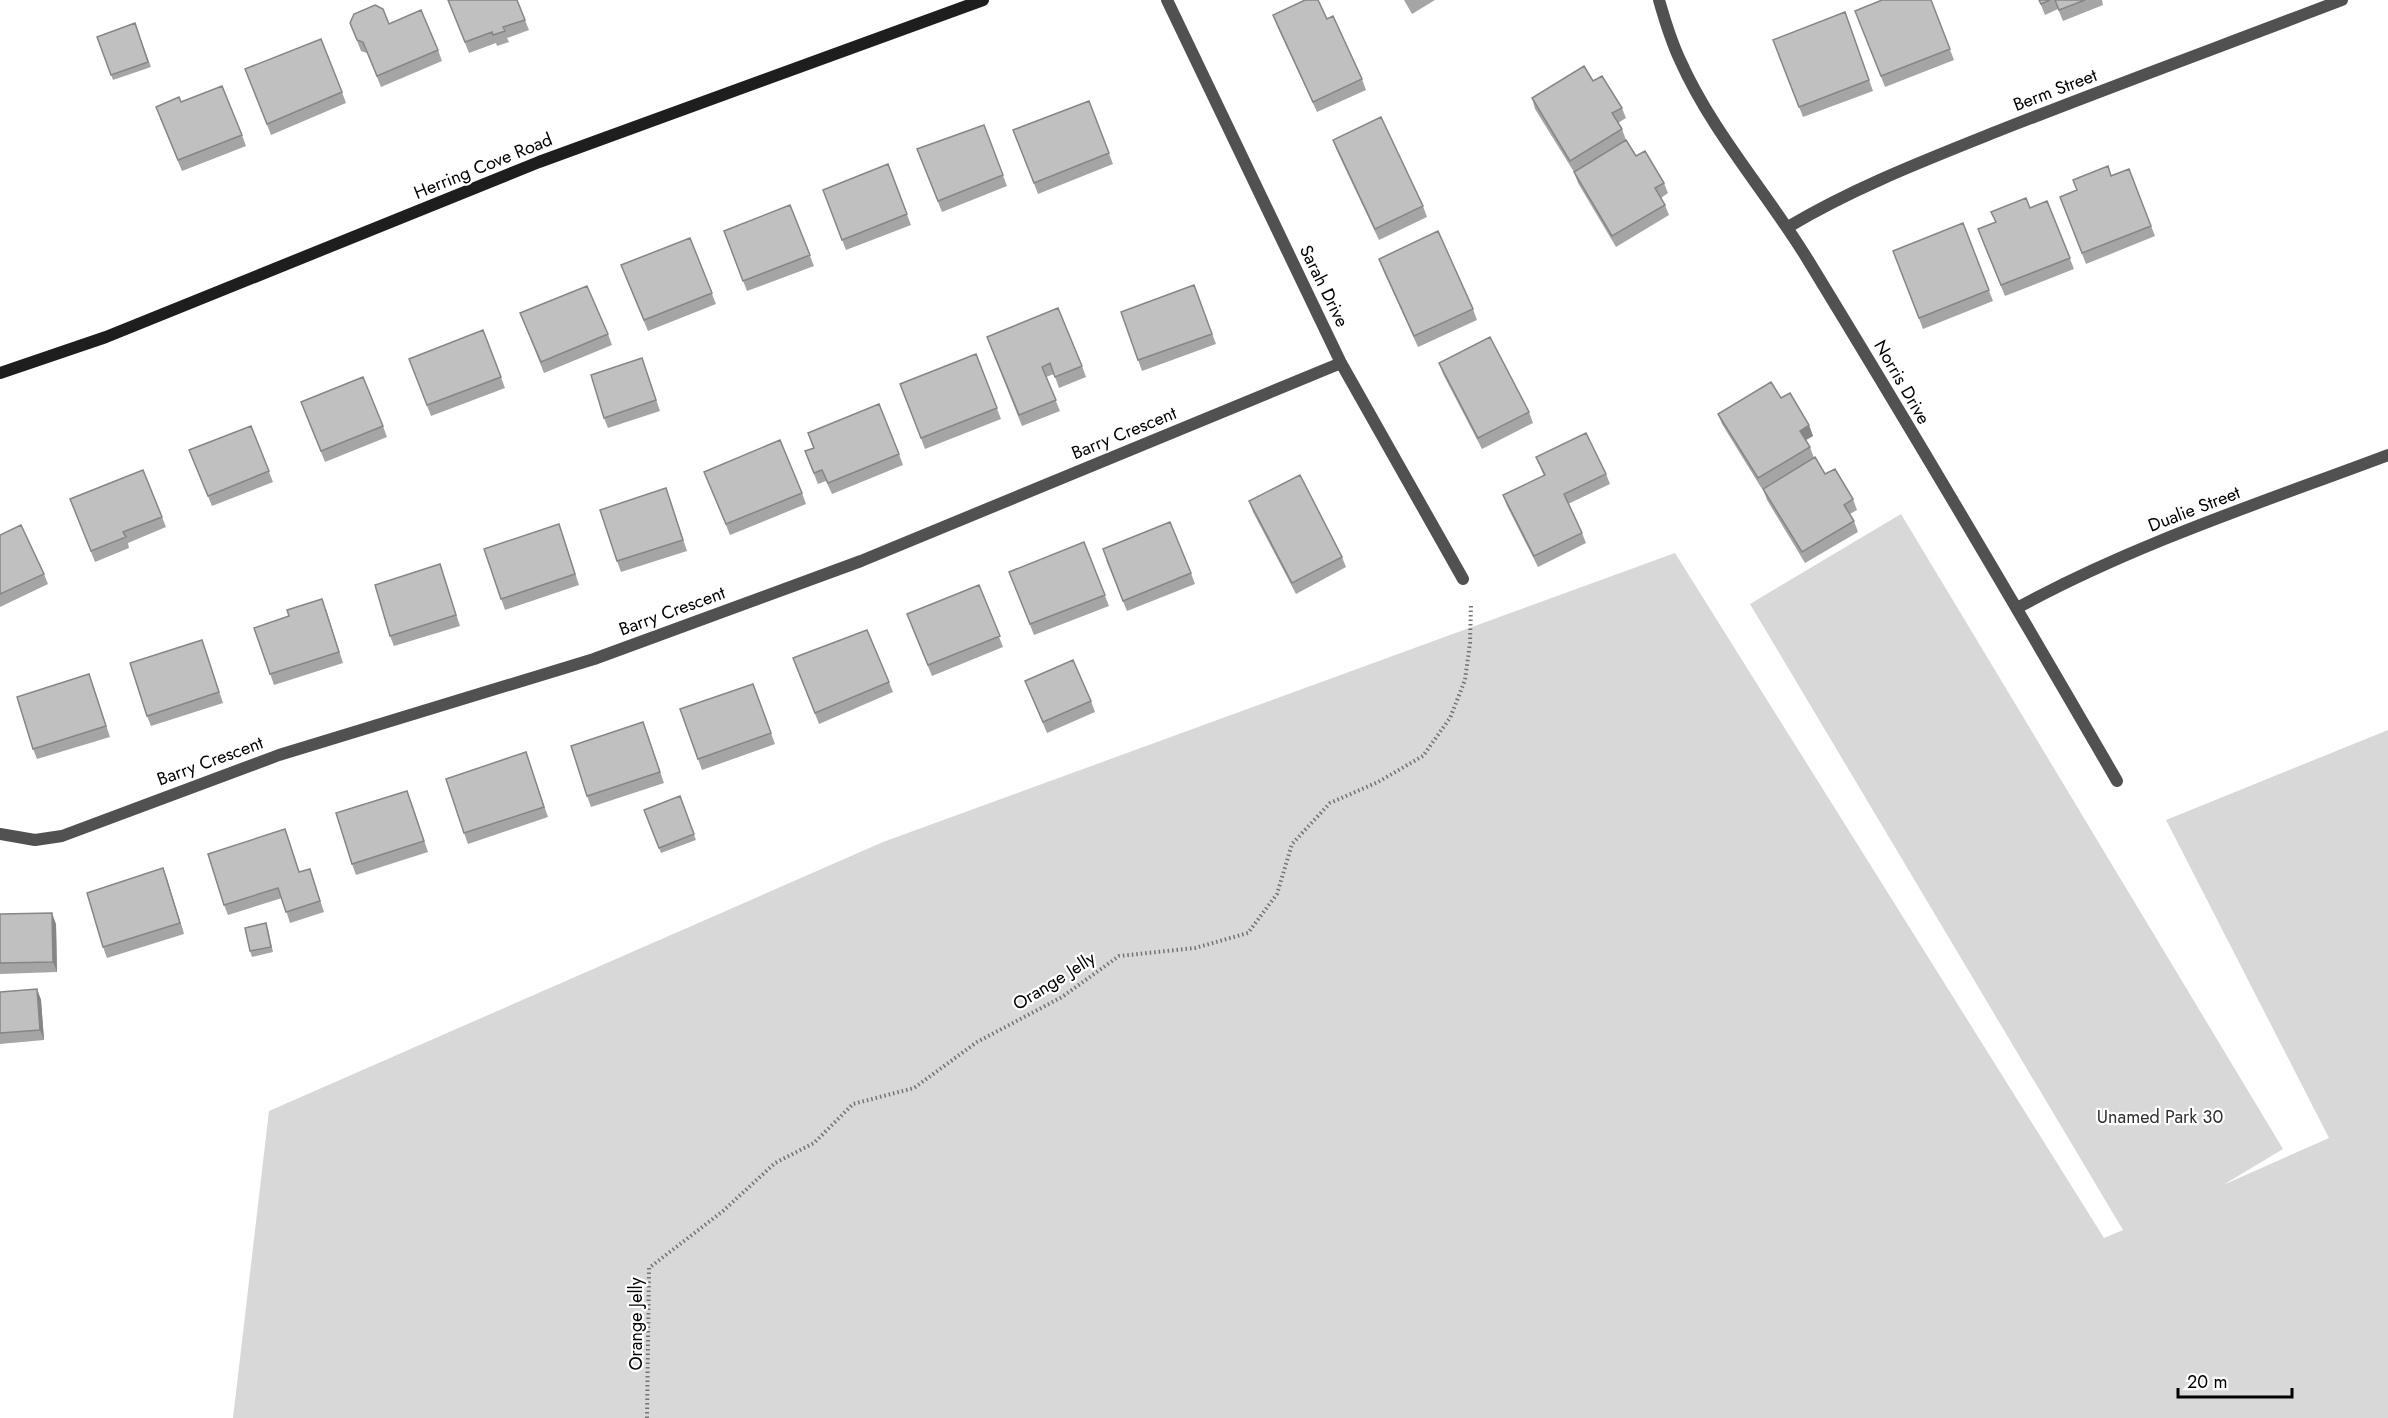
<svg xmlns="http://www.w3.org/2000/svg" width="2388" height="1418" font-family="Jost,sans-serif">
  <style>
    .green { fill: #d8d8d8 }
    .lines { fill: none; stroke-linecap: round; stroke-linejoin: round }
    .path { stroke: #737373; stroke-width: 4; stroke-dasharray: 1.5 3; stroke-linecap: butt }
    .minor { stroke: #515151; stroke-width: 12 }
    .secondary { stroke: #1e1e1e; stroke-width: 12 }
    .wall { fill: #a5a5a5 }
    .shaded-wall { fill: #868686 }
    .building { fill: #c0c0c0; stroke: #868686; stroke-width: 1.5 }
    .labels { text-anchor: middle; stroke-width: 4.5; stroke-linejoin: round; paint-order: stroke }
    .street-label { font-size: 18px; fill: #000; stroke: #fff }
    .park-label { font-size: 18px; fill: #2f2f2f; stroke: #fff }
  </style>
  <rect width="100%" height="100%" fill="#fff"/>
  <path class="green" d="M1901,514L2283,1149L2223,1185L2329,1138L2166,820L2388,730V1418H233L269,1111L883,842L1675,553L2104,1238L2123,1230L1750,604Z"/>
  <g class="lines">
    <path class="path" d="M647,1418L649,1268L723,1211L775,1163L814,1143L853,1104L914,1088L977,1042L1062,997L1119,956L1195,948L1248,933L1277,894L1292,844L1330,803L1378,782L1423,756L1450,718L1465,680L1470,643L1471,604"/>
    <path class="minor" d="M1167,0L1341,363L1463,579
      M1659,0C1665,21 1671,41 1680,60C1712,132 1767,193 1808,260C1913,432 2016,606 2117,781
      M1788,227C1855,187 1926,160 1998,131C2112,86 2227,44 2342,0
      M2017,608C2134,544 2263,502 2388,455
      M0,834L35,840L62,836L279,755L594,659L861,561L1341,363"/>
    <path class="secondary" d="M0,373L106,337L539,162L983,0"/>
  </g>
  <path class="wall" d="M448,0H517L529,30L507,38L509,42L497,46L496,43L469,53Z
    M1404,0H1435L1412,14Z
    M1931,0L1954,60L1885,87L1855,11Z
    M2039,0H2102L2103,5L2063,21L2058,9L2045,15Z
    M1845,12L1873,91L1803,117L1773,40Z
    M1273,15L1327,19L1362,79L1366,90L1317,112L1277,26Z
    M135,23L151,67L113,80L97,37Z
    M350,23L389,24L438,50L442,61L381,87L367,53L361,51Z
    M245,69L342,92L346,103L271,135Z
    M1593,81L1622,108L1626,118L1618,123L1622,129L1626,140L1574,172L1535,109L1532,98Z
    M1089,101L1113,164L1038,194L1013,130Z
    M181,102L242,135L246,146L182,171L160,118Z
    M984,125L1007,186L942,212L917,149Z
    M1333,140L1423,206L1427,217L1379,240L1337,151Z
    M1636,156L1664,183L1668,193L1661,198L1665,205L1669,215L1616,247L1578,183L1574,172Z
    M888,164L911,225L846,250L823,190Z
    M2129,169L2155,236L2086,264L2060,197L2111,175Z
    M2047,201L2074,269L2005,296L1982,240L1995,222L1991,212L2030,208Z
    M790,205L814,266L747,291L724,231Z
    M1963,223L1993,301L1923,329L1893,251Z
    M690,238L716,304L648,331L625,276Z
    M1379,259L1473,309L1477,320L1418,347L1383,270Z
    M1194,285L1216,344L1142,371L1121,312Z
    M520,313L608,334L612,345L544,373Z
    M483,330L505,388L431,416L409,359Z
    M991,348L1082,366L1086,377L1059,388L1054,374L1046,377L1060,411L1022,426Z
    M976,354L1001,419L925,449L900,384Z
    M1439,363L1529,412L1533,423L1482,449L1443,374Z
    M646,369L660,411L608,428L604,418Z
    M1781,398L1809,425L1813,436L1806,440L1810,447L1814,458L1762,489L1722,424L1718,414Z
    M305,413L383,426L387,437L325,462Z
    M251,426L273,482L212,506L189,450Z
    M808,433L899,454L903,465L832,494L826,481L818,484L809,462L813,448Z
    M1536,457L1606,474L1610,484L1568,504L1582,533L1586,543L1538,567L1507,506L1503,495L1544,476Z
    M143,470L166,527L128,543L129,548L95,562L70,499Z
    M704,472L802,493L806,504L730,535Z
    M1825,474L1853,499L1857,510L1850,514L1854,521L1858,532L1805,563L1767,500L1763,489Z
    M670,499L687,551L621,572L617,561Z
    M1249,501L1342,557L1346,567L1296,594L1253,512Z
    M0,535L44,574L48,584L0,607Z
    M563,535L579,585L505,610L484,549Z
    M1084,542L1109,606L1034,635L1009,572Z
    M1106,560L1191,573L1195,584L1127,611Z
    M440,564L460,626L394,646L390,636Z
    M979,585L1003,647L932,676L911,625Z
    M326,609L343,663L274,685L254,628Z
    M206,651L223,703L151,726L147,716Z
    M793,658L889,682L893,692L819,724Z
    M1025,681L1091,701L1095,712L1047,733Z
    M753,684L775,744L702,770L698,759Z
    M93,685L110,737L37,759L33,749Z
    M643,722L664,783L591,807L587,796Z
    M526,752L548,817L468,844L464,833Z
    M680,796L696,840L661,853L644,810Z
    M411,801L428,852L356,875L352,864Z
    M289,840L299,872L310,869L324,912L290,923L282,898L228,915L224,905Z
    M163,868L184,934L107,958L103,947Z
    M0,914L56,924L57,972L0,974Z
    M268,929L273,952L252,957L250,951Z
    M37,989L41,1000L44,1040L0,1044V992Z"/>
  <path class="shaded-wall" d="M1809,425L1813,436L1804,441L1800,431Z
    M163,868L167,879L184,934L180,923Z
    M52,913L56,924L57,972L53,962Z
    M37,989L41,1000L44,1040L40,1030Z"/>
  <path class="building" d="M448,0H517L525,20L503,27L505,31L493,35L492,32L465,42Z
    M1305,0H1318L1327,19L1333,16L1362,79L1313,102L1273,15Z
    M1882,0H1931L1950,49L1881,76L1855,11Z
    M2039,0H2050L2041,4Z
    M2055,0H2085L2059,10Z
    M375,5L383,9L389,24L421,10L438,50L377,76L363,42L357,40L350,23L354,14Z
    M1845,12L1869,80L1799,107L1773,40Z
    M135,23L148,62L111,75L97,37Z
    M321,39L342,92L267,124L245,69Z
    M1584,66L1593,81L1602,76L1622,108L1612,113L1622,129L1570,161L1532,98Z
    M222,86L242,135L178,160L156,107L179,97L181,102Z
    M1089,101L1109,153L1034,183L1013,130Z
    M1381,117L1423,206L1375,229L1333,140Z
    M984,125L1003,175L938,201L917,149Z
    M1626,140L1636,156L1645,151L1664,183L1655,188L1665,205L1612,236L1574,172Z
    M888,164L907,214L842,240L823,190Z
    M2108,166L2111,176L2129,169L2151,226L2082,253L2060,197L2077,190L2073,180Z
    M2026,198L2030,208L2047,201L2070,258L2001,285L1978,229L1996,222L1991,212Z
    M790,205L810,255L743,281L724,231Z
    M1963,223L1989,290L1919,318L1893,251Z
    M1438,231L1473,309L1414,336L1379,259Z
    M690,238L712,293L644,320L621,265Z
    M1194,285L1212,334L1138,360L1121,312Z
    M587,286L608,334L541,362L520,313Z
    M1058,308L1082,366L1055,377L1050,363L1042,367L1056,400L1019,415L987,337Z
    M483,330L501,377L427,405L409,359Z
    M1490,337L1529,412L1478,438L1439,363Z
    M976,354L997,408L921,438L900,384Z
    M642,358L656,400L604,418L591,375Z
    M363,377L383,426L321,451L301,402Z
    M1771,382L1781,398L1790,393L1809,425L1800,431L1810,447L1758,478L1718,414Z
    M879,404L899,454L828,483L822,470L814,473L805,451L814,448L808,433Z
    M251,426L269,471L208,496L189,450Z
    M1586,433L1606,474L1564,494L1582,533L1534,556L1503,495L1545,475L1536,457Z
    M780,440L802,493L726,524L704,472Z
    M1815,457L1825,474L1835,469L1853,499L1844,505L1854,521L1802,552L1763,489Z
    M143,470L162,517L123,532L126,537L91,551L70,499Z
    M1300,475L1342,557L1292,583L1249,501Z
    M666,488L683,540L617,561L600,510Z
    M1170,522L1191,573L1123,601L1103,549Z
    M559,524L575,574L501,599L484,549Z
    M21,525L44,574L0,594V535Z
    M1084,542L1105,595L1030,624L1009,572Z
    M440,564L456,615L390,636L375,585Z
    M979,585L1000,636L928,665L907,614Z
    M322,599L339,652L270,674L254,628L289,616L287,610Z
    M867,630L889,682L815,713L793,658Z
    M202,640L219,692L147,716L130,663Z
    M1073,660L1091,701L1043,722L1025,681Z
    M89,674L106,726L33,749L17,697Z
    M753,684L771,733L698,759L680,709Z
    M643,722L660,772L587,796L571,746Z
    M526,752L544,807L464,833L446,779Z
    M407,791L424,841L352,864L336,813Z
    M680,796L694,834L659,848L644,810Z
    M285,829L299,872L310,869L320,901L286,912L278,888L224,905L208,854Z
    M163,868L180,923L103,947L87,893Z
    M52,913L53,962L0,963V914Z
    M266,923L271,947L250,951L245,928Z
    M37,989L40,1030L0,1033V992Z"/>
  <g class="labels">
    <g class="street-label">
      <text transform="translate(2055 90) rotate(-21)" y="6">Berm Street</text>
      <text transform="translate(483 166) rotate(-22)" y="6">Herring Cove Road</text>
      <text transform="translate(1324 286) rotate(64)" y="6">Sarah Drive</text>
      <text transform="translate(1902 382) rotate(60)" y="6">Norris Drive</text>
      <text transform="translate(1124 433) rotate(-22)" y="6">Barry Crescent</text>
      <text transform="translate(2194 509) rotate(-21)" y="6">Dualie Street</text>
      <text transform="translate(672 611) rotate(-20)" y="6">Barry Crescent</text>
      <text transform="translate(210 761) rotate(-20)" y="6">Barry Crescent</text>
      <text transform="translate(1054 981) rotate(-32)" y="6">Orange Jelly</text>
      <text transform="translate(636 1324) rotate(-90)" y="6">Orange Jelly</text>
    </g>
    <g class="park-label">
      <text x="2160" y="1123">Unamed Park 30</text>
    </g>
  </g>
  <path d="M2178 1388v9h114v-9" fill="none" stroke="#000000" stroke-width="3"/>
  <text x="2187" y="1388" font-size="18" fill="#000000" stroke="#ffffff" stroke-width="4.5" paint-order="stroke">20 m</text>
</svg>
